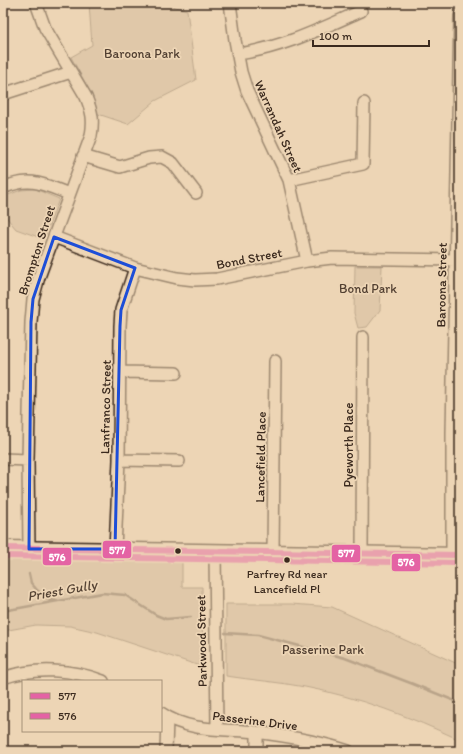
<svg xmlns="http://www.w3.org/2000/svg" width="463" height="754" font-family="Itim,sans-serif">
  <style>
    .green { fill: #d0b99c; stroke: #86725d }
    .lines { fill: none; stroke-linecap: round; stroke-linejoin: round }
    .stream { stroke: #7c6855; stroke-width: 2.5 }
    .minor-casing { stroke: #3b2a1e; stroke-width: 14 }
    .major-casing { stroke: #3b2a1e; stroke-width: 17 }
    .minor { stroke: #edd5b5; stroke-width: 11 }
    .major { stroke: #edd5b5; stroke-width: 14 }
    .bus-1-casing { stroke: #edd5b5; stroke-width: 9 }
    .bus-2-casing { stroke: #edd5b5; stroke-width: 9 }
    .bus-1 { stroke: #e463a4; stroke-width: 6 }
    .bus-2 { stroke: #e463a4; stroke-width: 6 }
    .marked { fill: none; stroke: #1d4ed8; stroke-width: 3; stroke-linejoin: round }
    .bus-dot { fill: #3b2a1e; stroke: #edd5b5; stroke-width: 1.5 }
    .labels { text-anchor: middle; stroke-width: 3.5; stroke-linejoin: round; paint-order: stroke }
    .bus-label { font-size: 12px; fill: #3b2a1e; stroke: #edd5b5 }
    .park-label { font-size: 13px; fill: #513f31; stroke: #edd5b5 }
    .street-label { font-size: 13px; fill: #3b2a1e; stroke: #edd5b5 }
    .water-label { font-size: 14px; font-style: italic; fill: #564435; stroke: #edd5b5 }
    .line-badge { stroke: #edd5b5; stroke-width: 1.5 }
    .badge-label { font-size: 11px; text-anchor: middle; font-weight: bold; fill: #fff }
  </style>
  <rect width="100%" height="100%" fill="#edd5b5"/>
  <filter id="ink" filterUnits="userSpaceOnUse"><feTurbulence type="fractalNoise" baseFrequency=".025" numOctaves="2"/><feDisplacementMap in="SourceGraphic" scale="8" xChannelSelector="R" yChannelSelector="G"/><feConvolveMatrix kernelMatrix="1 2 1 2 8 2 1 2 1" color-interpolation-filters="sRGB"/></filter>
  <g filter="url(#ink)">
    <path class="green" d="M89,3H160L187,10L196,80L155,101L128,124L98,114L92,95L71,57L92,45Z
      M35,189L59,199L44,239L16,229L3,213V197L21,190Z
      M355,266H382L380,310L367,327L358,328L354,313Z
      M3,555L182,561V587H202L203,667L97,632L70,626L36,625L3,631Z
      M226,604H291L332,607L460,665V740C411,717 358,697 305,687C279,682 252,680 226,676Z"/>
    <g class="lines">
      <path class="stream" d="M29,574L31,583L37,590L49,600H55
        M3,611L102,593L125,595L156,615L166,619L191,617
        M225,633L258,635L345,658L413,684L460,703"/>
      <defs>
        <path id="minor" d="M230,3L235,40L241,72L247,91L289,180L307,261
          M238,54C282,48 320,29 361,11
          M3,94L71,72
          M83,156L120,167L149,158L162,157L173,163L196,193
          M289,180L363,164L364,103
          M3,188C30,176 43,184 69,194
          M54,237L135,268L177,278L195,280L217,279L307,261L332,258L456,260
          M120,372L176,373
          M3,459L28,460
          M119,460L179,461
          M29,549L28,460L31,322L33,299L39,277L91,136C94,119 92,112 86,97L45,28L36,3
          M115,549L119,460L120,326L121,310L135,268
          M215,552L217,729
          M273,552L275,361
          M362,553L363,337
          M452,555V432L460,16
          M3,678C34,667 73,669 103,681
          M161,713C188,732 224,729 256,732C287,736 318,741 348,751
          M257,732V751
          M166,751L167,717"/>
        <path id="major" d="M3,548L460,555"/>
      </defs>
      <use href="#minor" class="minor-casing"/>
      <use href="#major" class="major-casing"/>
      <use href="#minor" class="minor"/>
      <use href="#major" class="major"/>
      <defs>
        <path id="bus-1" d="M3,548L460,555"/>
        <path id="bus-2" d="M3,556L460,563"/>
      </defs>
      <use href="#bus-1" class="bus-1-casing"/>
      <use href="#bus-2" class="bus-2-casing"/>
      <use href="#bus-1" class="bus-1"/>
      <use href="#bus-2" class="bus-2"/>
    </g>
  </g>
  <path d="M0 0H463V754H0ZM54,237L135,268L121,310L120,326L115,549H29L31,322L33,299Z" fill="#edd5b5" fill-opacity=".55" fill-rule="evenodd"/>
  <path class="marked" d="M54,237L135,268L121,310L120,326L115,549H29L31,322L33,299Z"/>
  <g class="bus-dot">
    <circle cx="178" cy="551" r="3.5"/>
    <circle cx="287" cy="560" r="3.5"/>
  </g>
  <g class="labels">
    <g class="bus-label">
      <text x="287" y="578">Parfrey Rd near<tspan x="287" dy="15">Lancefield Pl</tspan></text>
    </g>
    <g class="park-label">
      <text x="142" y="58">Baroona Park</text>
      <text x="368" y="293">Bond Park</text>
      <text x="323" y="654">Passerine Park</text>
    </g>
    <g class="street-label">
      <text transform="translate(279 126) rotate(66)" y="5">Warrandah Street</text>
      <text transform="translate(36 250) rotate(-72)" y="5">Brompton Street</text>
      <text transform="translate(249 258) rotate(-11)" y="5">Bond Street</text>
      <text transform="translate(441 285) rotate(-89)" y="5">Baroona Street</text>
      <text transform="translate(105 407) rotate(-89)" y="5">Lanfranco Street</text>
      <text transform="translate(348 445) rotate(-90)" y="5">Pyeworth Place</text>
      <text transform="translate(260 457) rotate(-89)" y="5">Lancefield Place</text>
      <text transform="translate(201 641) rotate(-91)" y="5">Parkwood Street</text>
      <text transform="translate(255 720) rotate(7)" y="5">Passerine Drive</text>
    </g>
    <g class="water-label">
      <text transform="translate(62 590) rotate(-10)" y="5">Priest Gully</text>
    </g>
  </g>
  <g class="line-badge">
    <rect x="102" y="540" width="30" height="19" rx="4" fill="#e463a4"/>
    <rect x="331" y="544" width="30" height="19" rx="4" fill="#e463a4"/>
    <rect x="42" y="547" width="30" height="19" rx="4" fill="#e463a4"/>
    <rect x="391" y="553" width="30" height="19" rx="4" fill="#e463a4"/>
  </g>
  <g class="badge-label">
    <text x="117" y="554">577</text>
    <text x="346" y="557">577</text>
    <text x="57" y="561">576</text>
    <text x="406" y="566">576</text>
  </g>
  <rect width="463" height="754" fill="none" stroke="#edd5b5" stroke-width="16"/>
  <rect x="8" y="8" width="447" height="738" fill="none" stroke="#3b2a1e" stroke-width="1.5" filter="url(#ink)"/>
  <rect x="22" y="680" width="140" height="52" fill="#edd5b5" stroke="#a69179"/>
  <rect x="30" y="693" width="20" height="6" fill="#e463a4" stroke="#a69179"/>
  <text x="58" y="700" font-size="12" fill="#3b2a1e">577</text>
  <rect x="30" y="713" width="20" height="6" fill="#e463a4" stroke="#a69179"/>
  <text x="58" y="720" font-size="12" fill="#3b2a1e">576</text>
  <path d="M313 40v6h116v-6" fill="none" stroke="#3b2a1e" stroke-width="2"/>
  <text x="319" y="40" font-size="12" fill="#3b2a1e" stroke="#edd5b5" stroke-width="3" paint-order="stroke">100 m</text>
</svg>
